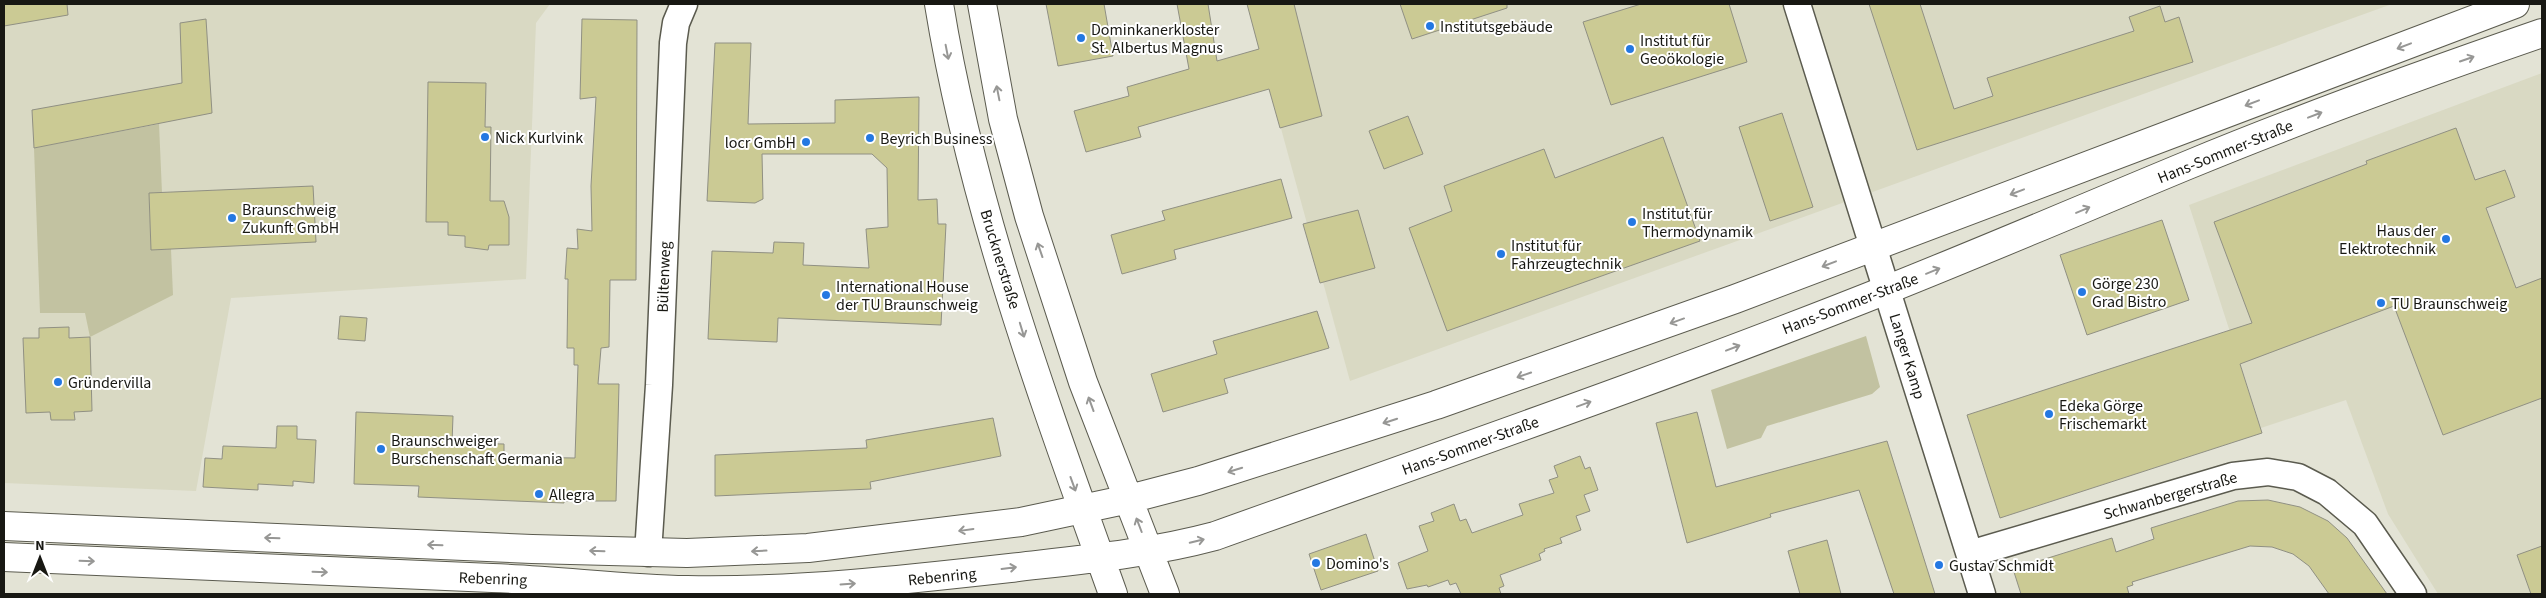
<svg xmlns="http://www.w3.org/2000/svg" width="2546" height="598" font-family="'Source Sans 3',sans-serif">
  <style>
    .built { fill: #d9d9c3 }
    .green { fill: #c2c2a1 }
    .building { fill: #cbca94; stroke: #909083 }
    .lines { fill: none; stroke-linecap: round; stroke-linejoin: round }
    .minor-casing { stroke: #5b5b4f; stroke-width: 29 }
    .major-casing { stroke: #5b5b4f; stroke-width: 30 }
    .minor { stroke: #fff; stroke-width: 26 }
    .major { stroke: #fff; stroke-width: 28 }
    .oneway { stroke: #979795 }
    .poi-dot { fill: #2478e2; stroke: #fff; stroke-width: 2 }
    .labels { text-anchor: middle; stroke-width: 4; stroke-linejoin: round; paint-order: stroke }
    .poi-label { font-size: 16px; fill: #181813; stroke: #fff; text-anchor: start }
    .street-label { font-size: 16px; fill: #181813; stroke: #fff }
  </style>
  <rect width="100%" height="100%" fill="#e3e3d5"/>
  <path class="built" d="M4,4H550L536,23L526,279L231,298L196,491L4,483Z
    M1247,4H2392L1350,381Z
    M2542,73V594H2438L2388,514L2346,400L2261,428L2189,205Z"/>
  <path class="green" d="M159,124L162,193L149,194L151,250L171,249L173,295L90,337L85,313H40L34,148Z
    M1866,336L1880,387L1872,394L1767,426L1761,438L1727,449L1711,390Z"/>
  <path class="building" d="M4,4H67L68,15L4,26Z
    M1046,4H1104L1113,56L1058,66Z
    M1177,4H1208L1217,61L1259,49L1247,4H1294L1322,116L1280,128L1269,89L1138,127L1141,137L1086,152L1074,111L1129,96L1127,87L1189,69Z
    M1400,4H1507V8L1412,39Z
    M1641,4H1729L1747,62L1611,105L1583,22Z
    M1869,4H1920L1954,109L1993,96L1987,78L2134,31L2129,17L2160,6L2165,22L2179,17L2193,62L1917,150Z
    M206,19L212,113L34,148L32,110L182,83L180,23Z
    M582,19L637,20L636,280H610L609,347L601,348L598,384H619L616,501H564V503L418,497L419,486L354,484L356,412L453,416L452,443L504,444V457L575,458L578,365H574V348H567L568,279H565L567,248L578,249L577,229L592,231L591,186L596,97L580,99Z
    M715,43H751L748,124L835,123V100L919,97L918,200L937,199L938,224H946L941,325L778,318L777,342L708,339L712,251L773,253L774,242L804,243L803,265L869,268L866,229L888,227L887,168L872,154H762L763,199L755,203L707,201Z
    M428,82L486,83L485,127H491L490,201H504L509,217V245H489L488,250L465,247V236L448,235V222H426Z
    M1782,113L1813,207L1770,221L1739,127Z
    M1408,116L1423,154L1384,169L1369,131Z
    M2456,128L2475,180L2505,170L2510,183L2515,197L2486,208L2516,288L2542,278V398L2443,435L2394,306L2240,364L2262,433L2000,518L1967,415L2252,323L2214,222L2367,164L2366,161Z
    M1663,137L1700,241L1447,331L1409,228L1452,211L1444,186L1544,149L1555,178Z
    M1281,179L1292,218L1174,250L1176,259L1122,274L1111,235L1165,220L1162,211Z
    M313,186L316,242L151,250L149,193Z
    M1358,210L1375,268L1320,283L1303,224Z
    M2162,220L2189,300L2087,335L2060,255Z
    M1317,311L1329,348L1224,379L1228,393L1163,412L1151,374L1217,354L1213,341Z
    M340,316L367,318L365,341L338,339Z
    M69,327V338L90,337L92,411L74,412L75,420H51L50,412L26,413L23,338H39V328Z
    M1697,412L1716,487L1887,441L1935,594H1894L1859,490L1770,514L1771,517L1687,543L1656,423Z
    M993,418L1001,456L870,482L871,489L715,496V455L867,448L866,440Z
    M277,426H297V439L316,440L314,483L293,481V486L258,484V490L203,487L205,458L222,459L223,446L276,448Z
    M1580,456L1585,469L1590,467L1598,490L1584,495L1590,511L1576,516L1581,530L1560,538L1562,543L1544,549L1545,551L1539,554L1541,560L1500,575L1504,586L1499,588L1501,594H1461L1456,583L1450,585L1448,580L1428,587L1427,585L1407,589L1398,563L1428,551L1419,526L1434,521L1431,513L1454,504L1460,521L1466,519L1472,533L1523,515L1519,504L1554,493L1549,480L1558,477L1554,466Z
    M2268,500L2300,507L2328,521L2347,538L2387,594H2329L2309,566L2293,554L2272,547L2250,546L2132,582L2133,585L2127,587L2129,594H2021L2013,569L2112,538L2116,552L2154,539L2151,528L2238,501Z
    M1366,534L1378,571L1321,590L1309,554Z
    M1827,540L1841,594H1800L1788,551Z
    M2542,546V594H2531L2517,555Z"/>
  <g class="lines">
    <defs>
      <path id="minor" d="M1797,4L1982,594
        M648,553L659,385L673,43L676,23L684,4
        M1970,554L2233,476L2268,472L2298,477L2327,492L2365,524L2413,594"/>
      <path id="major" d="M939,4C972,207 1044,401 1113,594
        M982,4L1003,119L1029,216L1083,382L1165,594
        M4,526L532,549L687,553L808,548L1021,522L1129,499L1198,481L1436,405L1735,299L2515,4
        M4,557C167,564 329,571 492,578C557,580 622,589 687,590C795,592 903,580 1010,568C1079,560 1148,554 1215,536C1441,455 1668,377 1891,288C1991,248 2089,206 2188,165C2304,117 2423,74 2542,33"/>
    </defs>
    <use href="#minor" class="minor-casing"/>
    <use href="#major" class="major-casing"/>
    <use href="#minor" class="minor"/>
    <use href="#major" class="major"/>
  </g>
  <defs><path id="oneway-shaft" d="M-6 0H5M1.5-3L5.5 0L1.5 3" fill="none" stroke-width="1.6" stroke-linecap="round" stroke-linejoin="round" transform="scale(1.25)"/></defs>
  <g class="oneway">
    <use href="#oneway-shaft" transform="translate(2404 46) rotate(159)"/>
    <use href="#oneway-shaft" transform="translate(947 52) rotate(79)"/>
    <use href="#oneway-shaft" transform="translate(2467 59) rotate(-19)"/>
    <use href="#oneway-shaft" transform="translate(998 93) rotate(-101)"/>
    <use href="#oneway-shaft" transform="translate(2252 103) rotate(159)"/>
    <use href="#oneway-shaft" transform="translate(2315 115) rotate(-21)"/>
    <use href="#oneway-shaft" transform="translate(2017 192) rotate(159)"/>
    <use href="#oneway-shaft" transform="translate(2083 210) rotate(-23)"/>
    <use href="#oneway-shaft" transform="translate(1040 250) rotate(-109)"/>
    <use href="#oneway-shaft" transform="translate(1829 264) rotate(159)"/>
    <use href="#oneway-shaft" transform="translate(1933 271) rotate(-22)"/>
    <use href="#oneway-shaft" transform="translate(1677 321) rotate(160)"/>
    <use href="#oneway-shaft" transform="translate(1022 330) rotate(73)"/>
    <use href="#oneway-shaft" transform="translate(1733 348) rotate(-21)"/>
    <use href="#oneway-shaft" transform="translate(1524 375) rotate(161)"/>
    <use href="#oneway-shaft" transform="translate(1091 404) rotate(-110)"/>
    <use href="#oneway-shaft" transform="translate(1584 404) rotate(-20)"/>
    <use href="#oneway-shaft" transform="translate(1390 421) rotate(162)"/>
    <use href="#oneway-shaft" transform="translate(1235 470) rotate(163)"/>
    <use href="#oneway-shaft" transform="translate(1073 484) rotate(70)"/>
    <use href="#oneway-shaft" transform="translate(1139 525) rotate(-111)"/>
    <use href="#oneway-shaft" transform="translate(966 530) rotate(172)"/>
    <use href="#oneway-shaft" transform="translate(272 538) rotate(-178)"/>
    <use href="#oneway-shaft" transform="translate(1197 541) rotate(-14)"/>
    <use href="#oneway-shaft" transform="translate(435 545) rotate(-178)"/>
    <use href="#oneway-shaft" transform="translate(597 551) rotate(-178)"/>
    <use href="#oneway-shaft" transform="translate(759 551) rotate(177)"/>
    <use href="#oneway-shaft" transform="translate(87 561) rotate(2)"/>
    <use href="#oneway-shaft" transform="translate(1009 568) rotate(-7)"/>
    <use href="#oneway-shaft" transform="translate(320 572) rotate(2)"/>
    <use href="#oneway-shaft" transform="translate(848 584) rotate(-4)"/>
  </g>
  <g class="poi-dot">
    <circle cx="1430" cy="26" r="5"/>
    <circle cx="1081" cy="38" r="5"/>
    <circle cx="1630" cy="49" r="5"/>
    <circle cx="485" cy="137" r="5"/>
    <circle cx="870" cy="138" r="5"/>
    <circle cx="806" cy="142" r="5"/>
    <circle cx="232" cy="218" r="5"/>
    <circle cx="1632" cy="222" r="5"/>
    <circle cx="2446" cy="239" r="5"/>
    <circle cx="1501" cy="254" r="5"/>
    <circle cx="2082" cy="292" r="5"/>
    <circle cx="826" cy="295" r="5"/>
    <circle cx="2381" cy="303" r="5"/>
    <circle cx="58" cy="382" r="5"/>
    <circle cx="2049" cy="414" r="5"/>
    <circle cx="381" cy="449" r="5"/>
    <circle cx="539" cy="494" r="5"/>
    <circle cx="1316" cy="563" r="5"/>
    <circle cx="1939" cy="565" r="5"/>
  </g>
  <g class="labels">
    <g class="poi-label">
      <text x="1440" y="32">Institutsgebäude</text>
      <text x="1091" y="35">Dominkanerkloster<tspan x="1091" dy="18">St. Albertus Magnus</tspan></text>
      <text x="1640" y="46">Institut für<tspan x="1640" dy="18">Geoökologie</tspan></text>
      <text x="495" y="143">Nick Kurlvink</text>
      <text x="880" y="144">Beyrich Business</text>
      <text x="796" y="148" text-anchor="end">locr GmbH</text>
      <text x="242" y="215">Braunschweig<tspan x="242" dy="18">Zukunft GmbH</tspan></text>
      <text x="1642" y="219">Institut für<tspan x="1642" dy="18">Thermodynamik</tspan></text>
      <text x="2436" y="236" text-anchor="end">Haus der<tspan x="2436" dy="18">Elektrotechnik</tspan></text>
      <text x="1511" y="251">Institut für<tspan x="1511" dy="18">Fahrzeugtechnik</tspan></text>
      <text x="2092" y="289">Görge 230<tspan x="2092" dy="18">Grad Bistro</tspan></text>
      <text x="836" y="292">International House<tspan x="836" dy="18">der TU Braunschweig</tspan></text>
      <text x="2391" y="309">TU Braunschweig</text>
      <text x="68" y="388">Gründervilla</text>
      <text x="2059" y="411">Edeka Görge<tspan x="2059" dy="18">Frischemarkt</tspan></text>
      <text x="391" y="446">Braunschweiger<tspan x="391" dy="18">Burschenschaft Germania</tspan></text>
      <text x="549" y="500">Allegra</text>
      <text x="1326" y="569">Domino's</text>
      <text x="1949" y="571">Gustav Schmidt</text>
    </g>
    <g class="street-label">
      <text transform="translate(2225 151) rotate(-22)" y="6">Hans-Sommer-Straße</text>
      <text transform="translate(1001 259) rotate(73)" y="6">Brucknerstraße</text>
      <text transform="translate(663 277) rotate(-88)" y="6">Bültenweg</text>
      <text transform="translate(1850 303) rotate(-21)" y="6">Hans-Sommer-Straße</text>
      <text transform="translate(1908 356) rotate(73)" y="6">Langer Kamp</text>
      <text transform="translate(1470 445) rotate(-20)" y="6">Hans-Sommer-Straße</text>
      <text transform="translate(2170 495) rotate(-16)" y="6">Schwanbergerstraße</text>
      <text transform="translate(942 576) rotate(-6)" y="6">Rebenring</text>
      <text transform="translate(493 578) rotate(2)" y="6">Rebenring</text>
    </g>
  </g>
  <rect width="2546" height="598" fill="none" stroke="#181813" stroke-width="10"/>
  <g transform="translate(40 558)" stroke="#ffffff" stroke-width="4" paint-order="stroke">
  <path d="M0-4L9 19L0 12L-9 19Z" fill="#181813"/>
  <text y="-8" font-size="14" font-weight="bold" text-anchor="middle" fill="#181813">N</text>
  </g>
</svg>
